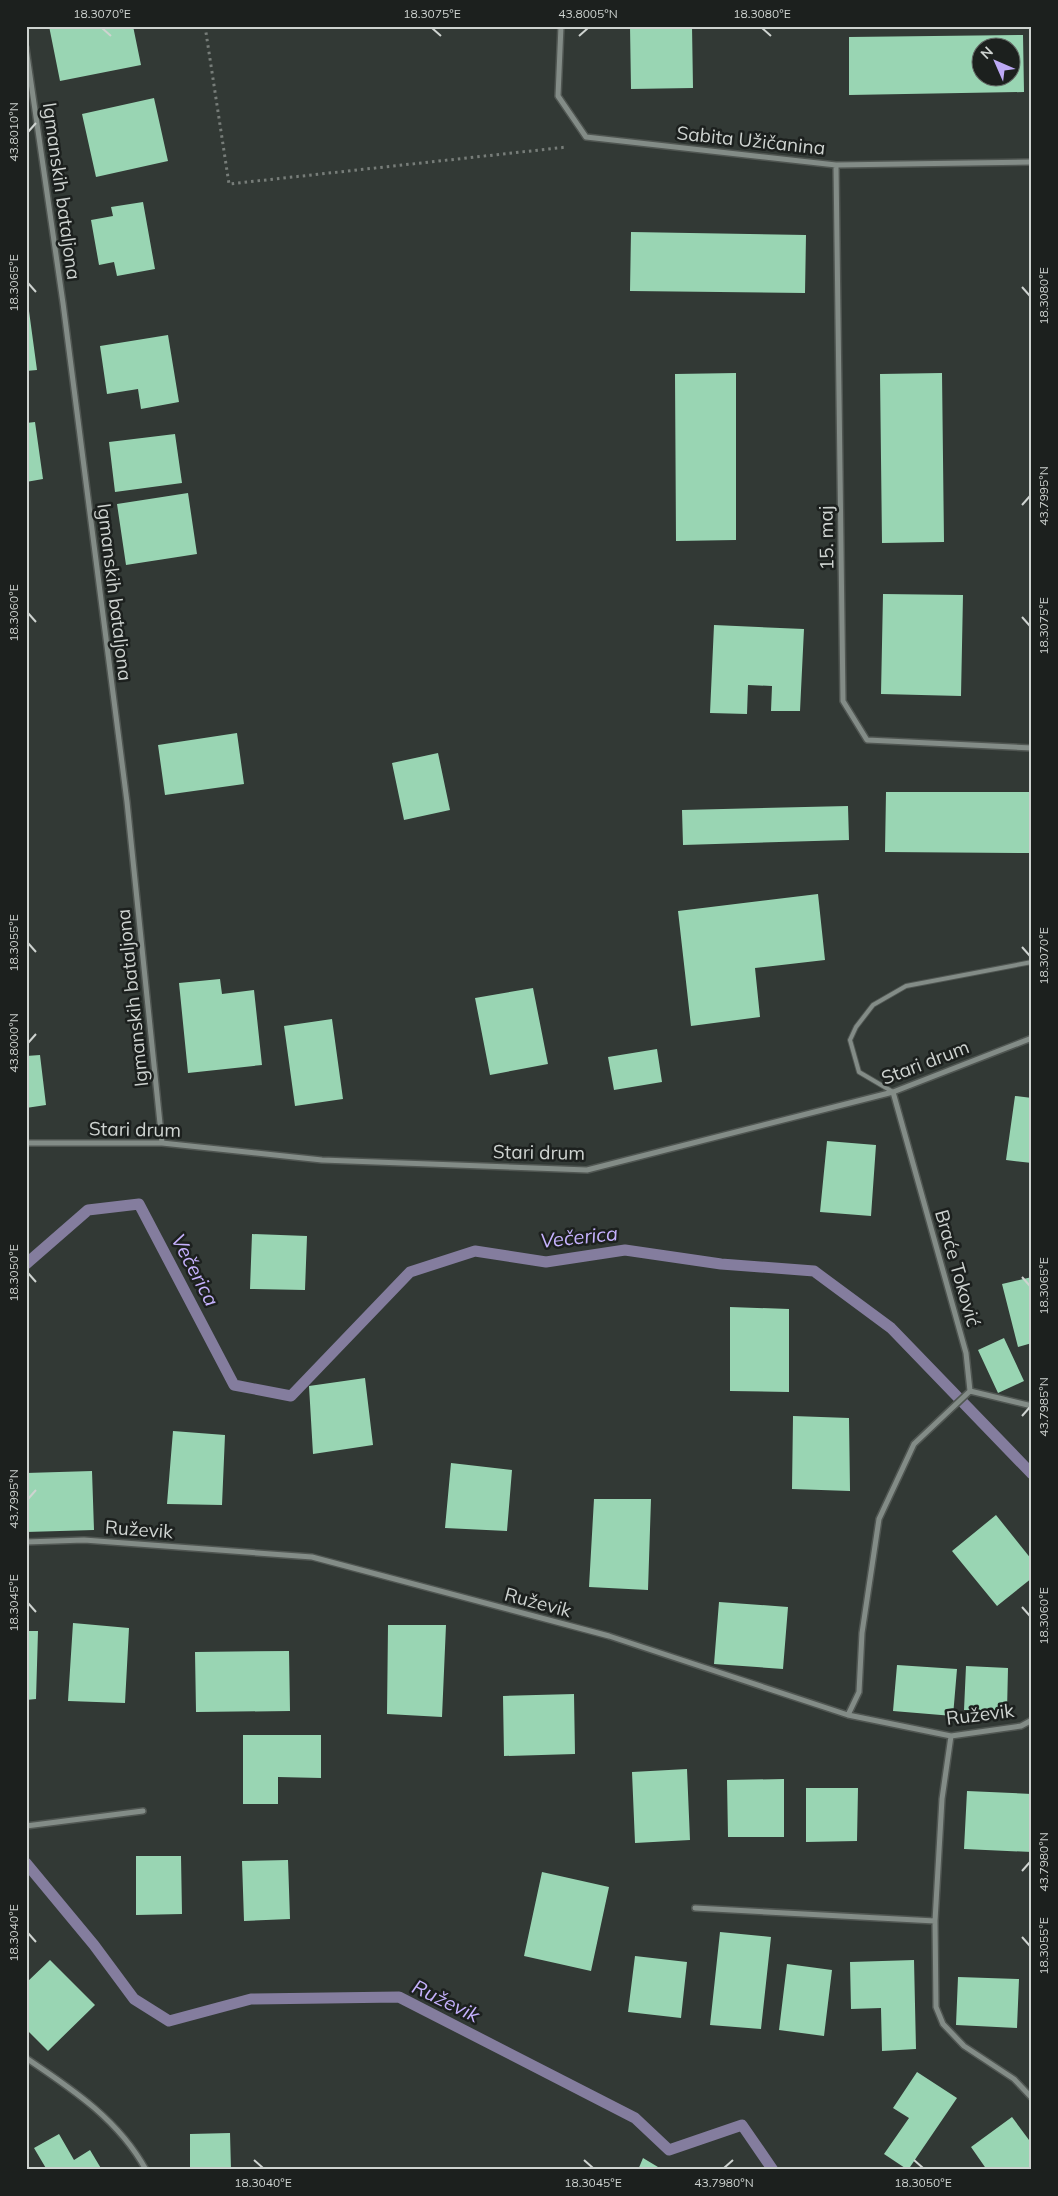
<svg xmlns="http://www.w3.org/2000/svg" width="1058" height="2196" font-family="Mulish,sans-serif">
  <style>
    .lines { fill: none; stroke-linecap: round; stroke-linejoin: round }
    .stream { stroke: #847d9e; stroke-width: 11 }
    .building { fill: #99d5b3; fill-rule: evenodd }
    .service-casing { stroke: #505652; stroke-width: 6 }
    .minor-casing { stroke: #505652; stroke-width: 8 }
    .path { stroke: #777d79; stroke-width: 3; stroke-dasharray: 2.5 4; stroke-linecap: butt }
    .service { stroke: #838c87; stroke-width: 4 }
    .minor { stroke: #838c87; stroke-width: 5 }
    .ticks { fill: none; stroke: #ced3d0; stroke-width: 2 }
    .labels { text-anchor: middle; stroke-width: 5; stroke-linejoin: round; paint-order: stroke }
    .street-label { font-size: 19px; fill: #ced3d0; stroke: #1c201e }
    .water-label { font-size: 20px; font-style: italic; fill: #c5b1fd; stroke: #1c201e }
    .neatline { fill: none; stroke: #ced3d0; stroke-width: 2 }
    .ticks-label { font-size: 12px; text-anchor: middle; fill: #ced3d0 }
  </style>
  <rect width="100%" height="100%" fill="#323935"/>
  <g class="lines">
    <path class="stream" d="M26,1264L88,1210L139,1204L234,1385L291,1396L410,1272L475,1251L546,1262L625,1250L721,1264L814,1271L891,1328L1032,1474
      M26,1863L94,1945L134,1999L169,2021L251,1999L399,1997L635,2118L669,2150L742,2125L773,2170"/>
  </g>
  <path class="building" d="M49,26H133L141,65L60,81Z
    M630,26H692L693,88L631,89Z
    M1023,35L1024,92L849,95V37ZM980,48H1010V78H980Z
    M154,98L168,161L96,177L82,114Z
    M143,202L155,269L117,276L114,262L99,265L91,220L113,216L111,207Z
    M631,232L806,235L805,293L630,291Z
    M26,311H29L37,370L26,371Z
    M168,335L179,402L141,409L138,389L107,394L100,346Z
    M736,373V540L676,541L675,374Z
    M942,373L944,542L882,543L880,374Z
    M35,422L43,479L26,482V423Z
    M175,434L182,483L115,492L109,442Z
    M188,493L197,554L126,565L117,504Z
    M883,594L963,595L961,696L881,694Z
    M714,625L804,629L800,711H771L772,686L748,685L747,714L710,713Z
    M237,733L244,784L165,795L158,745Z
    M438,753L450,810L404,820L392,763Z
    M886,792H1032V853L885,852Z
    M848,806L849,840L683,845L682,810Z
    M818,894L825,960L755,968L760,1017L691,1026L678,911Z
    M220,979L222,994L254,990L262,1065L188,1073L179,983Z
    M533,988L548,1064L490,1075L475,998Z
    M332,1019L343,1099L295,1106L284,1026Z
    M657,1049L662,1082L614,1090L608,1057Z
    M40,1055L46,1105L26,1108V1056Z
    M1015,1096L1032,1098V1163L1006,1160Z
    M827,1141L876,1145L871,1216L820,1212Z
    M252,1234L307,1236L305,1290L250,1289Z
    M1032,1277V1343L1018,1347L1002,1284Z
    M730,1307L789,1309V1392L730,1391Z
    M1004,1338L1024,1381L998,1393L978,1350Z
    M365,1378L373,1445L313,1454L309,1386Z
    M793,1416L849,1418L850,1491L792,1489Z
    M173,1431L225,1435L222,1505L167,1504Z
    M451,1463L512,1470L507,1531L445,1528Z
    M92,1471L94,1530L26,1532V1473Z
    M594,1499H651L648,1590L589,1587Z
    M996,1515L1032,1560V1578L997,1606L952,1551Z
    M719,1602L788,1607L783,1669L714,1664Z
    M73,1623L129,1628L125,1703L68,1701Z
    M388,1625H446L442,1717L387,1714Z
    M26,1631H38L36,1699L26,1700Z
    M289,1651L290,1711L196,1712L195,1652Z
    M897,1665L957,1669L953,1716L893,1711Z
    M966,1666L1008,1668L1007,1711L964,1710Z
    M574,1694L575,1754L504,1756L503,1696Z
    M243,1735H321V1778L278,1777V1804H243Z
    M687,1769L690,1840L635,1843L632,1772Z
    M784,1779V1837H728L727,1780Z
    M806,1788H858L857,1841L806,1842Z
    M967,1791L1032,1794V1852L964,1849Z
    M136,1856H181L182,1914L136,1915Z
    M288,1860L290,1919L244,1921L242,1861Z
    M542,1872L609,1887L591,1971L524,1956Z
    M720,1932L771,1937L761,2029L710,2025Z
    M635,1956L687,1962L681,2018L628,2012Z
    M50,1960L95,2005L48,2051L26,2029V1983Z
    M914,1960L916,2049L882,2051L881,2008L851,2009L850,1962Z
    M787,1964L832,1970L824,2036L779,2030Z
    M958,1977L1019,1979L1017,2028L956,2025Z
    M917,2072L957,2098L908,2170L884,2154L909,2118L893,2108Z
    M1012,2117L1032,2144V2168L987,2170L971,2147Z
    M230,2133L231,2170H190V2134Z
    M59,2134L74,2160L90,2150L102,2170H47L34,2148Z
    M643,2158L663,2170H638Z"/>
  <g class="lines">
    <defs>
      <path id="service" d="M893,1092L859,1072L850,1040L856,1027L873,1005L906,986L1032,962"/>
      <path id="minor" d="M561,26L558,96L586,137L836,165L1032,162
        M26,48L63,303L127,802L162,1143
        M836,165L843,701L867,740L1032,748
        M893,1092L966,1353L970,1391L1032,1406
        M26,1143H162L322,1160L587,1170L893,1092L1032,1038
        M26,1542L84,1540L312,1557L609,1636L848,1715L951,1736L1021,1726L1032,1720
        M848,1715L859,1692L862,1633L879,1519L914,1444L970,1391
        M951,1736L942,1799L935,1921L936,2007L943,2024L964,2046L1014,2079L1032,2098
        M26,1826L143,1811
        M695,1908L935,1921
        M26,2058C72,2089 119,2120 146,2170"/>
    </defs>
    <use href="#service" class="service-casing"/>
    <use href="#minor" class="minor-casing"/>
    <path class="path" d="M205,26L229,184L567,147"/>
    <use href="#service" class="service"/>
    <use href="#minor" class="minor"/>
  </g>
  <path class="ticks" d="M102,28L111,36M432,28L441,36M762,28L771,36M579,36L588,28M28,132L36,123M28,283L36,292M1022,287L1030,296M1022,505L1030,496M28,613L36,622M1022,617L1030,626M28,943L36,952M1022,947L1030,956M28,1043L36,1034M28,1273L36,1282M1022,1277L1030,1286M1022,1416L1030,1407M28,1499L36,1490M28,1603L36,1612M1022,1607L1030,1616M1022,1871L1030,1862M28,1933L36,1942M1022,1937L1030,1946M254,2160L263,2168M584,2160L593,2168M914,2160L923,2168M724,2168L733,2160"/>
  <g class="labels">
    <g class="street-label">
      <text transform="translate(751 140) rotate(6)" y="7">Sabita Užičanina</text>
      <text transform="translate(62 191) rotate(82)" y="7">Igmanskih bataljona</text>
      <text transform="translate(826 538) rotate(-91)" y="7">15. maj</text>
      <text transform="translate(115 592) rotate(83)" y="7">Igmanskih bataljona</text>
      <text transform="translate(132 998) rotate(-96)" y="7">Igmanskih bataljona</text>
      <text transform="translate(925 1062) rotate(-21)" y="7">Stari drum</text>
      <text transform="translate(135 1129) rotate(1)" y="7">Stari drum</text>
      <text transform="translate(539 1152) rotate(1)" y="7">Stari drum</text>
      <text transform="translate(958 1268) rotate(74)" y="7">Braće Toković</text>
      <text transform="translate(139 1529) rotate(4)" y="7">Ruževik</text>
      <text transform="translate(538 1602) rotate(15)" y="7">Ruževik</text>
      <text transform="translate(980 1714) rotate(-7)" y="7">Ruževik</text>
    </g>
    <g class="water-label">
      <text transform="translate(579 1237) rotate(-6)" y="7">Večerica</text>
      <text transform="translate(195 1270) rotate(62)" y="7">Večerica</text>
      <text transform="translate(446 2001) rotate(26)" y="7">Ruževik</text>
    </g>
  </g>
  <rect width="1058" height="2196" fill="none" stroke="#1c201e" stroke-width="55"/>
  <g transform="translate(996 62) rotate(315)"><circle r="24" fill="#1c201e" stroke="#636865"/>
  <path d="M0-4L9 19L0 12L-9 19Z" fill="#bda9f5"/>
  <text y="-8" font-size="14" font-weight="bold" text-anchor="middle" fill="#ced3d0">N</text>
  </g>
  <rect x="28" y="28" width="1002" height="2140" class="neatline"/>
  <g class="ticks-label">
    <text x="102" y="18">18.3070°E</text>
    <text x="432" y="18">18.3075°E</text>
    <text x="588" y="18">43.8005°N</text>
    <text x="762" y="18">18.3080°E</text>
    <text transform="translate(14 132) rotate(-90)" y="4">43.8010°N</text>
    <text transform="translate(14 283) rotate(-90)" y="4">18.3065°E</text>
    <text transform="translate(1044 296) rotate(-90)" y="4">18.3080°E</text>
    <text transform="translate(1044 496) rotate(-90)" y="4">43.7995°N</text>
    <text transform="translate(14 613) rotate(-90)" y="4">18.3060°E</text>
    <text transform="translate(1044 626) rotate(-90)" y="4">18.3075°E</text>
    <text transform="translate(14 943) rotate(-90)" y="4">18.3055°E</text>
    <text transform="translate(1044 956) rotate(-90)" y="4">18.3070°E</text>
    <text transform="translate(14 1043) rotate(-90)" y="4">43.8000°N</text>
    <text transform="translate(14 1273) rotate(-90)" y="4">18.3050°E</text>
    <text transform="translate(1044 1286) rotate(-90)" y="4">18.3065°E</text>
    <text transform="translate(1044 1407) rotate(-90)" y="4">43.7985°N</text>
    <text transform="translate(14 1499) rotate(-90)" y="4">43.7995°N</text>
    <text transform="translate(14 1603) rotate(-90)" y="4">18.3045°E</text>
    <text transform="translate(1044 1616) rotate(-90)" y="4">18.3060°E</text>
    <text transform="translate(1044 1862) rotate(-90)" y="4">43.7980°N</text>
    <text transform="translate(14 1933) rotate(-90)" y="4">18.3040°E</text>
    <text transform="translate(1044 1946) rotate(-90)" y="4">18.3055°E</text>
    <text x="263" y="2187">18.3040°E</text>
    <text x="593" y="2187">18.3045°E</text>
    <text x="724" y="2187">43.7980°N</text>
    <text x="923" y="2187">18.3050°E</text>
  </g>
</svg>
